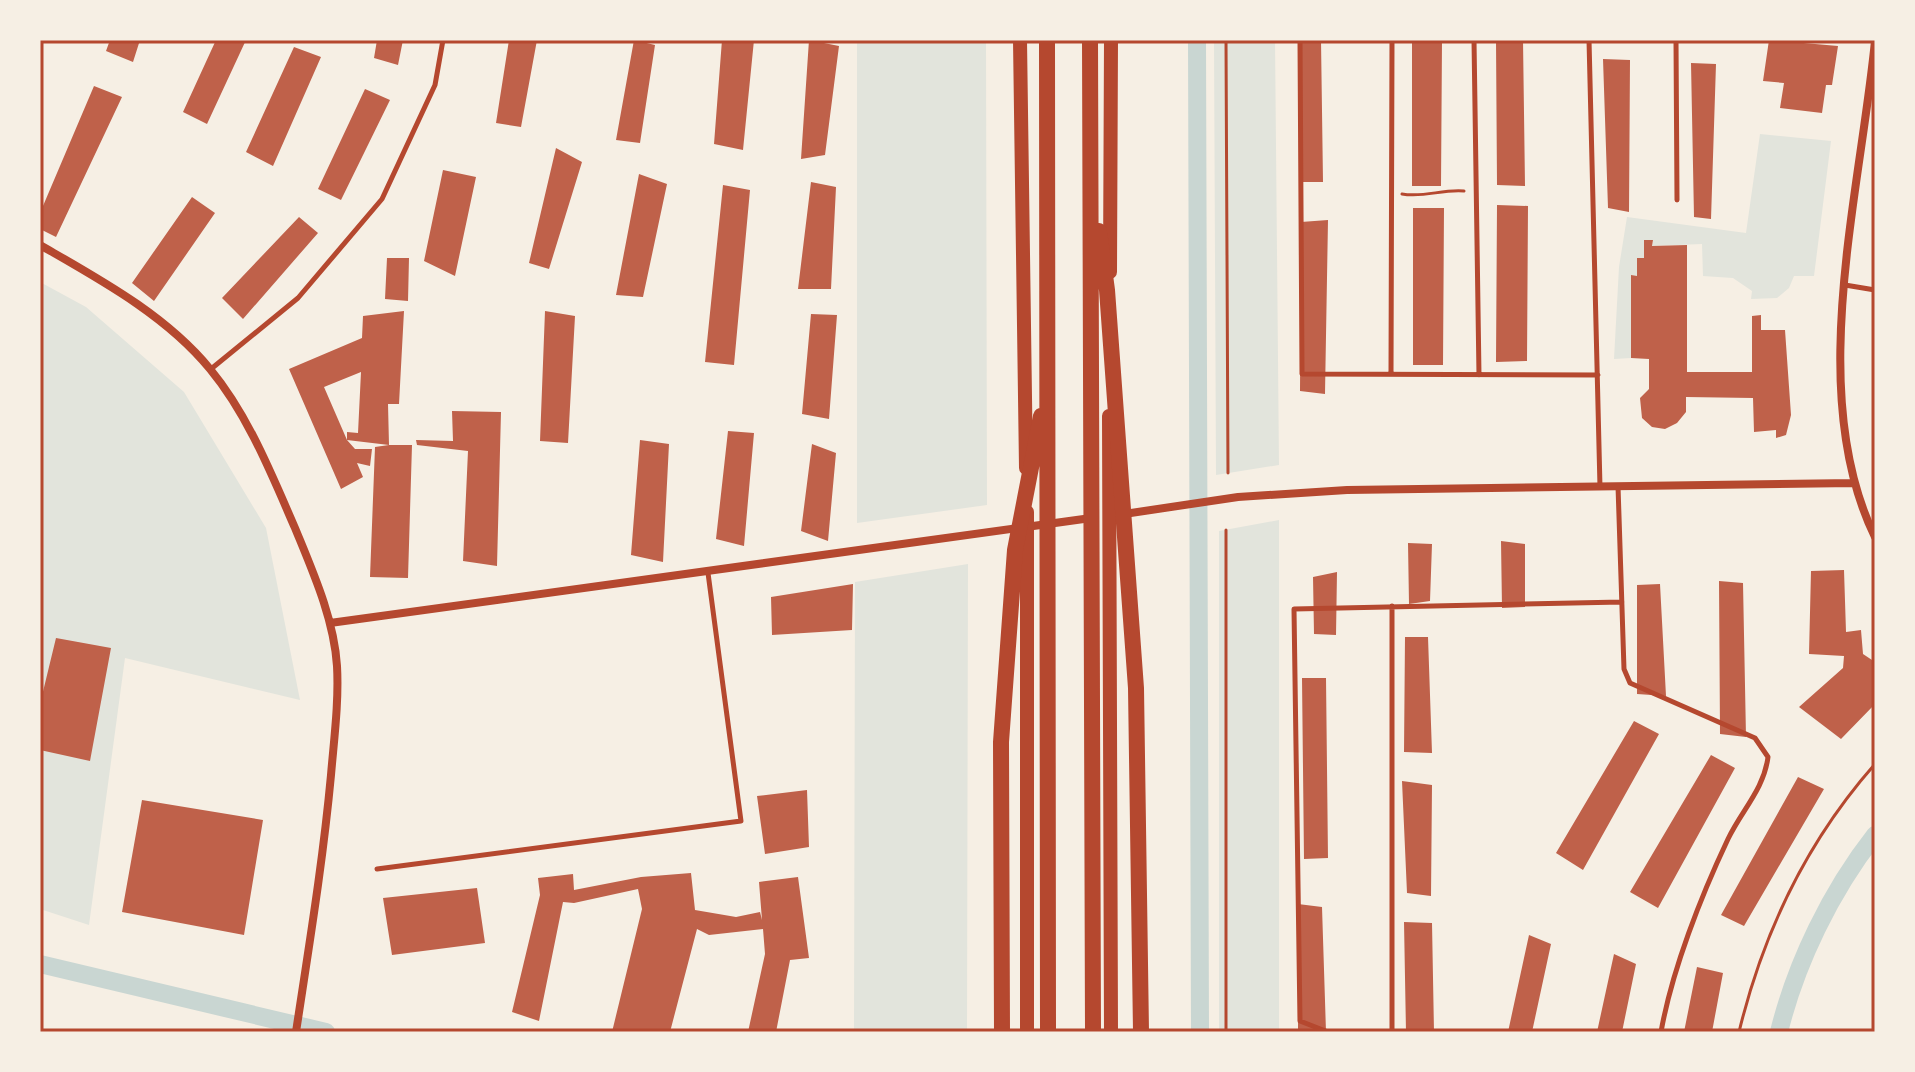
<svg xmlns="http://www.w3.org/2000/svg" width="1915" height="1072" font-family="Barlow,sans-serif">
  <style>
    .green { fill: #e2e4dc }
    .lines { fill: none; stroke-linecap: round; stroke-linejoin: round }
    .canal { stroke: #c9d6d2; stroke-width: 18 }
    .building { fill: #bf614a; fill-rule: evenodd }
    .path { stroke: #b5482f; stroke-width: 3 }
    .service { stroke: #b5482f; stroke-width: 5 }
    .minor { stroke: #b5482f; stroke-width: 8 }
    .secondary { stroke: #b5482f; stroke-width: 14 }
    .motorway { stroke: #b5482f; stroke-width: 16 }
    .neatline { fill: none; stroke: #b5482f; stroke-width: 3 }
  </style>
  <rect width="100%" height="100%" fill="#f6efe4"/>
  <path class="green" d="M857,40H986L987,505L857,523Z
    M1214,40H1275L1279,465L1216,475Z
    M1760,134L1831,141L1814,276H1794L1789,288L1777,298L1751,299L1752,291L1733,278L1703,276L1702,244L1652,246L1653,240H1644V258H1637V276H1631V358L1614,359L1619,267L1627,217L1746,233Z
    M40,282L86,307L184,392L266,528L300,700L125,658L89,925L40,909Z
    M1279,520V1032H1219V531Z
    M968,564L967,1032H854L855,582Z"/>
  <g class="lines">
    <path class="canal" d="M1197,40L1200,1032
      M40,964L326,1032
      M1779,1032C1796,963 1831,891 1875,835"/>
  </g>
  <path class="building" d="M110,40H140L133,62L106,51Z
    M216,40H246L207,124L183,112Z
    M377,40H403L398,65L374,58Z
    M509,40H537L521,127L496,123Z
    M634,40L655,45L640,143L616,140Z
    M722,40H754L743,150L714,144Z
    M809,40L839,46L825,155L801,159Z
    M1300,40H1321L1323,182H1302Z
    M1412,40H1442L1441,186H1412Z
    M1496,40H1523L1525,186L1497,185Z
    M1769,40L1838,46L1832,85H1826L1822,113L1780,108L1784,83L1763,81Z
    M294,47L321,57L273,166L246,152Z
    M1603,59L1630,60L1629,212L1608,208Z
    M1691,63L1716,64L1711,219L1694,217Z
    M94,86L122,97L56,237L40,229V213Z
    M365,89L390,100L341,200L318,189Z
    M556,148L582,162L549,269L529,263Z
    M443,170L476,177L455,276L424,261Z
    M639,174L667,184L643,297L616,295Z
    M811,182L836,187L831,289H798Z
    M723,185L750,190L734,365L705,362Z
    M192,197L215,213L154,301L132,283Z
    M1497,205L1528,206L1527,361L1496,362Z
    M1413,208H1444L1443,365H1413Z
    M299,217L318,233L243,319L222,298Z
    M1328,220L1325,394L1300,391L1301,222Z
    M1644,240H1653L1652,246L1687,245V372H1752V316L1761,315V330H1785L1791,415L1786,435L1776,438V430L1754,432L1753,398L1686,397V412L1677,423L1665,429L1652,427L1642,418L1640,398L1649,389V359L1631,358V275L1637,276V258H1644Z
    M387,258H409L408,301L385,299Z
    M404,311L399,404H388L389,445H412L408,578L370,577L375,447L389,445L347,440L355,449H372L370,466L357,463L363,477L341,489L289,369L362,338L363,316ZM361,372L358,433L347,432V440L324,387Z
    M545,311L575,316L568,443L540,441Z
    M811,314L837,315L829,419L802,414Z
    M452,411L501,412L497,566L463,561L468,451L417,445L416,440L453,441Z
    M728,431L754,433L744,546L716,539Z
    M640,440L669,444L663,562L631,555Z
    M812,444L836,453L828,541L801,531Z
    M1501,541L1525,544V607L1502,608Z
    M1408,543L1432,544L1430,601L1409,604Z
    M1844,570L1846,632L1861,630L1863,654L1875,662V704L1841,739L1799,707L1843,668L1844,656L1809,654L1811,571Z
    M1337,572L1336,635L1314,634L1313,577Z
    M1719,581L1743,583L1746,737L1720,734Z
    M853,584L852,630L772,635L771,597Z
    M1660,584L1666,696L1637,694V585Z
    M1405,637H1428L1432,753L1404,752Z
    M56,638L111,648L90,761L40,750V704Z
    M1302,678H1326L1328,858L1304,859Z
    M1634,721L1659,734L1583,870L1556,853Z
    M1711,755L1735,768L1658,908L1630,892Z
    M1798,777L1824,789L1744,926L1721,915Z
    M1402,781L1432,785L1431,896L1407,893Z
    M807,790L809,847L765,854L757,796Z
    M142,800L263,820L244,935L122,912Z
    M691,873L695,910L736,917L760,912L762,920L759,882L798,877L809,958L790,960L776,1032H748L765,954L763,929L709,935L697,929L670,1032H612L642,909L638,889L574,903L563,902L539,1021L512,1012L540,895L538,878L573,874L574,890L641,877Z
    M477,888L485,943L392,955L383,898Z
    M1298,904L1322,907L1326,1032H1298Z
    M1404,922L1432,923L1434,1032H1406Z
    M1529,935L1551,944L1532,1032H1508Z
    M1614,954L1636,964L1622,1032H1597Z
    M1697,967L1723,973L1712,1032H1684Z"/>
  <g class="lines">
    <path class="path" d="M1226,40L1228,473
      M1402,194C1424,198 1442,189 1464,191
      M1226,530V1032
      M1739,1032C1763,933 1807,841 1875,764"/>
    <path class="service" d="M1300,40L1302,374L1598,375
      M1474,40L1479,375
      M1589,40L1600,487
      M1676,40L1677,200
      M1845,285L1875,290
      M211,369L298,298L382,199L435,85L443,40
      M1391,374L1392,40
      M1618,486L1624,669L1630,683L1755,738L1768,757C1764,789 1742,810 1728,839C1701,896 1672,970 1661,1032
      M377,869L741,821L708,573
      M1328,1032L1300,1021L1294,609L1622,602
      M1392,1032V606"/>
    <path class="minor" d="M1875,41C1860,194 1805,394 1875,537
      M40,245C99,279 166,315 210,369C248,415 271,473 295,528C313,572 334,619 337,666C339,702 334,739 331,775C323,861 309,946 296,1032
      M1124,514L1238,497L1347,490L1854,483
      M330,623L1091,518"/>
    <path class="secondary" d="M1020,40L1026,468
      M1110,272L1111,40
      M1109,416L1111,1032
      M1027,512V1032"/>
    <path class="motorway" d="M1047,40L1048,1032
      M1090,40L1093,1032
      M1099,231L1107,290L1136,688L1141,1032
      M1002,1032L1001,742L1015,550L1041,416"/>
  </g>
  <rect width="1915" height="1072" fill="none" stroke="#f6efe4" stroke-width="84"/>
  <rect x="42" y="42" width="1831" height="988" class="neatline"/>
</svg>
